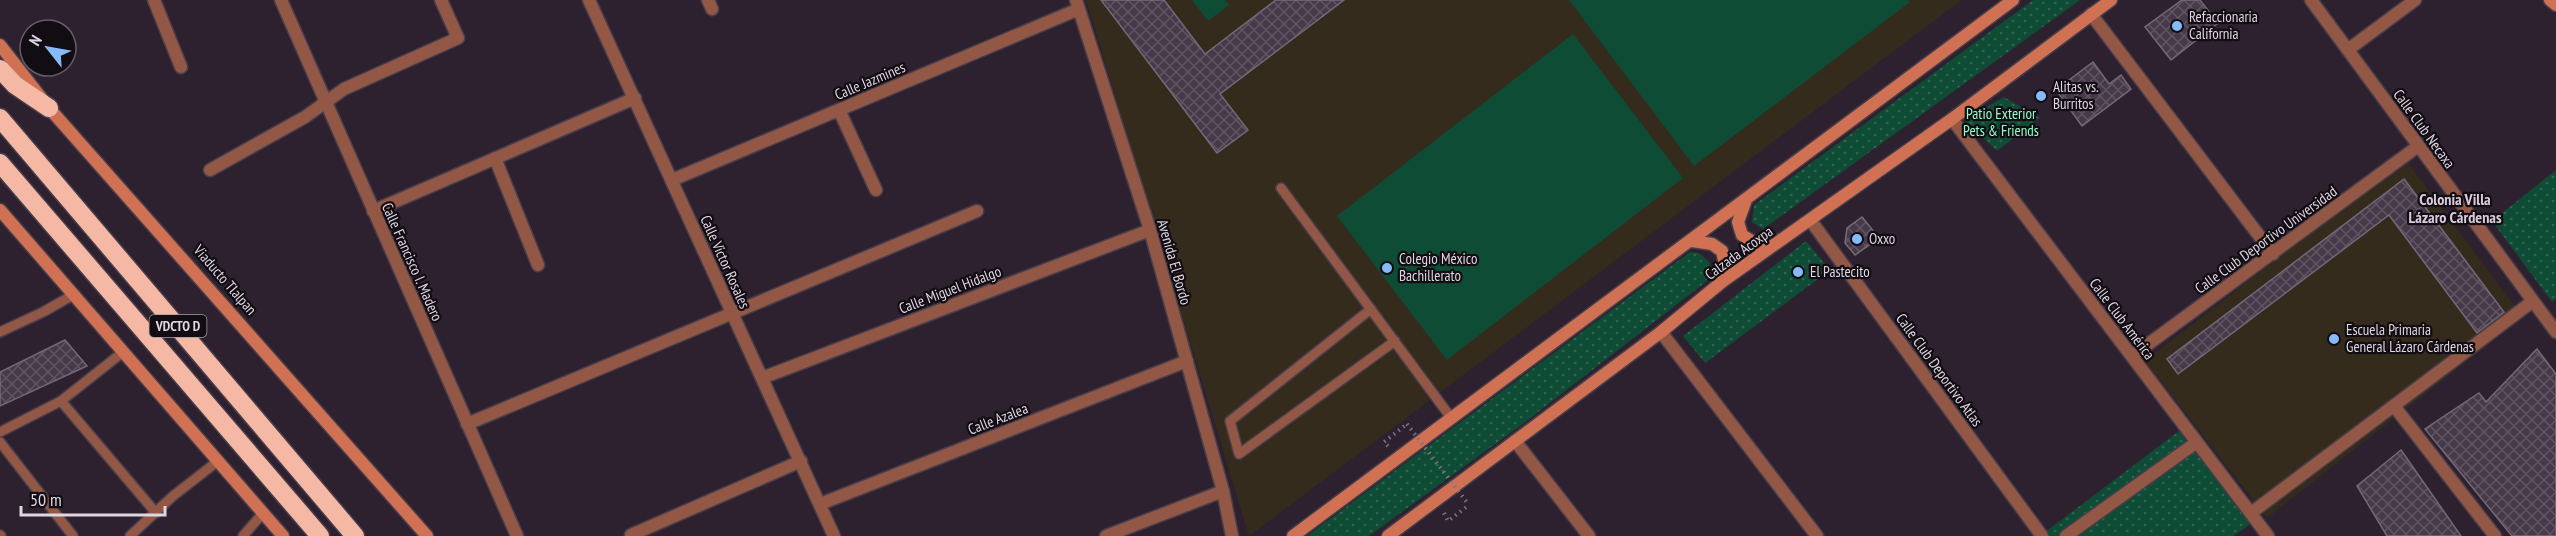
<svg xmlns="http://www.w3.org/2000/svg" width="2556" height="536" font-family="'PT Sans Narrow',sans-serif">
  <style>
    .education { fill: #352b1c }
    .grass { fill: url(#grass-dots) }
    .garden { fill: #0e4c35 }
    .building { fill: url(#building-cross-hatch); stroke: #766879; stroke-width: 1.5 }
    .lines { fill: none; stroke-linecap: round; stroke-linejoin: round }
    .lane-casing { stroke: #493e4b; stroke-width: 12 }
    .street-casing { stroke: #493e4b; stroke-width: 15 }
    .secondary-casing { stroke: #493e4b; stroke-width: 15 }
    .highway-casing { stroke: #493e4b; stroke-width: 21 }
    .path { stroke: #7e7480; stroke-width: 4; stroke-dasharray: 1.5 4.5; stroke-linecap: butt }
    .lane { stroke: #935745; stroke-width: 9 }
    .street { stroke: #935745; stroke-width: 12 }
    .secondary { stroke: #d07153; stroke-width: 12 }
    .highway { stroke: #f4b8a5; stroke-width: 18 }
    .path-bridge { stroke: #7e7480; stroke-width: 4; stroke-dasharray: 1.5 4.5; stroke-linecap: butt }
    .poi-dot { fill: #86bbfb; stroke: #120c13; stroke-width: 2 }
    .labels { text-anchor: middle; stroke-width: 4.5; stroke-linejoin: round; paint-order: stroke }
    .shield { fill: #120c13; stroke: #a29aa3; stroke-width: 1.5 }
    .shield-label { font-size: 14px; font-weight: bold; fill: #dfd7e1 }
    .poi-label { font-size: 15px; fill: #dfd7e1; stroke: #120c13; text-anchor: start }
    .street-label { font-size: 15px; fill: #dfd7e1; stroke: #120c13 }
    .park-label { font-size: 15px; fill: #8efecb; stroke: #120c13 }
    .neighbourhood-label { font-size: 16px; font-weight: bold; fill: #dacadd; stroke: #120c13 }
  </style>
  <defs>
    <pattern id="grass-dots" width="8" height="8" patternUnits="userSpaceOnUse" patternTransform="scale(1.5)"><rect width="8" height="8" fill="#0e4c35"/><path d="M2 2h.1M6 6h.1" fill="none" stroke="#316552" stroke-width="1.8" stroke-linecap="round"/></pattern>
    <pattern id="building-cross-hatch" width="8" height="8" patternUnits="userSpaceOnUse" patternTransform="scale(1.5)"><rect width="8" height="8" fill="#463949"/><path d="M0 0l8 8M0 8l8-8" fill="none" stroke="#605563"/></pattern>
  </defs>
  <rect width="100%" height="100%" fill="#2d212f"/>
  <path class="education" d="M1086,0H1962L1249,536Z
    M2405,159L2523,317L2267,518L2145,361Z"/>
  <path class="grass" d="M2033,0H2080L1763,229L1752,222L1754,205Z
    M2004,97L2040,118L1997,151L1964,120Z
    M2556,170V299L2552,302L2492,221Z
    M1806,241L1830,270L1705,363L1683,336Z
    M1690,252L1699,253L1710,263L1707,281L1524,423L1369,536H1307Z
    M2179,431L2250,524L2234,536H2040Z"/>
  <path class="garden" d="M1192,0H1225L1229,5L1208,21Z
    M1569,0H1908L1910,2L1694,166Z
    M1573,34L1683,178L1447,360L1337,216Z"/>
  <path class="building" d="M1101,0H1164L1205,54L1276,0H1344L1220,94L1248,130L1217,153Z
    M2182,0H2200L2218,23L2171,60L2145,27Z
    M2093,62L2109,84L2121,75L2131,89L2082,126L2056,90Z
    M2404,179L2504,312L2477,333L2389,215L2178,374L2167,359Z
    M1862,217L1879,238L1855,255L1845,243L1847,228Z
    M65,340L87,366L0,406V372Z
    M2537,349L2556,374V536H2512L2425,429L2479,393L2486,402Z
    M2401,450L2461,536H2387L2357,486Z"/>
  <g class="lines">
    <defs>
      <path id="lane" d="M1281,188L1452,419
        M1371,309L1230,421L1239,454L1395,341
        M0,332L43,312L73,295
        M61,401L123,352
        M0,432L61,401L156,513
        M0,442L73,536
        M0,535L1,536
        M130,536L173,496L218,461
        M243,536L263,513"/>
      <path id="street" d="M154,0L181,67
        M281,0L517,536
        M589,0L834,536
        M708,0L712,9
        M1076,0L1150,230L1223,491L1232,536
        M2311,0L2556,332
        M2091,14L2273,254
        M2349,49L2415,0
        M839,110L876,190
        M1952,119L2268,536
        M495,158L538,265
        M210,170L305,117L344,89L458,38L441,0
        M672,180L1079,9
        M373,211L635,98
        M1811,221L2042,536
        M1661,332L1817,536
        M2132,356L2417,147
        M762,378L1150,230
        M2394,406L2495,536
        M467,424L977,211
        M1515,441L1589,536
        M820,504L1187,361
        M2251,513L2533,301
        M631,535L801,461
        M1106,536L1223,491
        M2066,536L2197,442"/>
      <path id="secondary" d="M2550,0L2556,5
        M0,45L49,108L427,536
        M1746,200L1738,222L1742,235L1766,250
        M0,210L283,536
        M1692,241L1712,244L1722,251L1725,265L1723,281
        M1293,536L2013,0
        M1388,536L1661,332L1723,281L1952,119L2111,0"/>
      <path id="highway" d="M0,69L15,85L49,108
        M0,118L355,536
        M0,163L320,536"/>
    </defs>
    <use href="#lane" class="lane-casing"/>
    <use href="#street" class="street-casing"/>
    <use href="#secondary" class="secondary-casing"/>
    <use href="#highway" class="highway-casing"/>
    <path class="path" d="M1388,446L1384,442L1407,424
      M1444,513L1448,521L1469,505"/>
    <use href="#lane" class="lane"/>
    <use href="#street" class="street"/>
    <use href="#secondary" class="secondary"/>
    <use href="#highway" class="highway"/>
    <path class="path-bridge" d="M1407,424L1469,505"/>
  </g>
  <g class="poi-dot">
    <circle cx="2177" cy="26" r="6"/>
    <circle cx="2041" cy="96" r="6"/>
    <circle cx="1857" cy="239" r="6"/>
    <circle cx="1387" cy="268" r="6"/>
    <circle cx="1798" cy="272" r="6"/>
    <circle cx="2334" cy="339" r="6"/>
  </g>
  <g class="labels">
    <rect class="shield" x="149.5" y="315" width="57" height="22" rx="4.5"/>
    <g class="shield-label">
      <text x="178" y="331">VDCTO D</text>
    </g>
    <g class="poi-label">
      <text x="2189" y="22">Refaccionaria<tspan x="2189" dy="17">California</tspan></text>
      <text x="2053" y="92">Alitas vs.<tspan x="2053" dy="17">Burritos</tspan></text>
      <text x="1869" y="244">Oxxo</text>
      <text x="1399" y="264">Colegio México<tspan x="1399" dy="17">Bachillerato</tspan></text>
      <text x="1810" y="277">El Pastecito</text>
      <text x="2346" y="335">Escuela Primaria<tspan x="2346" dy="17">General Lázaro Cárdenas</tspan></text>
    </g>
    <g class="street-label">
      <text transform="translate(870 81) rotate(-23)" y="5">Calle Jazmines</text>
      <text transform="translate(2424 129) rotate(54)" y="5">Calle Club Necaxa</text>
      <text transform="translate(2266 240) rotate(-36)" y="5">Calle Club Deportivo Universidad</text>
      <text transform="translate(1739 253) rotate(-36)" y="5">Calzada Acoxpa</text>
      <text transform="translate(412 262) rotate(66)" y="5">Calle Francisco I. Madero</text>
      <text transform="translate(725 262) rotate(66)" y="5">Calle Víctor Rosales</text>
      <text transform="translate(1174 262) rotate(74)" y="5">Avenida El Bordo</text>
      <text transform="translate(225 280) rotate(49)" y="5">Viaducto Tlalpan</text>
      <text transform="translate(950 290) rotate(-21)" y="5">Calle Miguel Hidalgo</text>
      <text transform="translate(2122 319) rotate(53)" y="5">Calle Club América</text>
      <text transform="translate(1939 370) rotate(54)" y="5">Calle Club Deportivo Atlas</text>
      <text transform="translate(998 419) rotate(-21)" y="5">Calle Azalea</text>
    </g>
    <g class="park-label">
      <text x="2001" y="119">Patio Exterior<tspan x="2001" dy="17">Pets &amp; Friends</tspan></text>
    </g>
    <g class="neighbourhood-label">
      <text x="2455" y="205">Colonia Villa<tspan x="2455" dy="18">Lázaro Cárdenas</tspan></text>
    </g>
  </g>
  <g transform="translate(48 48) rotate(301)"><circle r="28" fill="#120c13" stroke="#645d65" stroke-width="1.5"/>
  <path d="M0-4.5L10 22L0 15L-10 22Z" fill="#86bbfb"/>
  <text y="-9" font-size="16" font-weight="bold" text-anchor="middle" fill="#dfd7e1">N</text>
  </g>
  <path d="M21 506v9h144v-9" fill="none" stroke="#dfd7e1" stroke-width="3"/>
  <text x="30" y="506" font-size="18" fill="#dfd7e1" stroke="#120c13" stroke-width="4.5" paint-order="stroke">50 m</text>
</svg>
